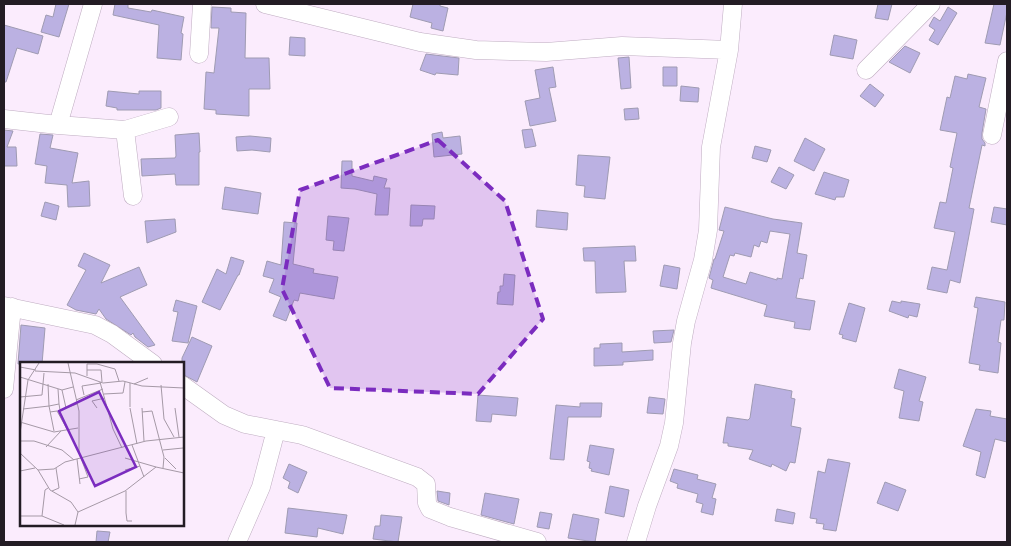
<svg xmlns="http://www.w3.org/2000/svg" width="1011" height="546" font-family="'Fira Sans',sans-serif">
  <style>
    .building { fill: #bbb1e2; stroke: #9f9bb2; fill-rule: evenodd }
    .lines { fill: none; stroke-linecap: round; stroke-linejoin: round }
    .minor-casing { stroke: #bfadc1; stroke-width: 19 }
    .minor { stroke: #fff; stroke-width: 18 }
    .marked { fill: #7b2cbf; fill-opacity: 0.2; stroke: #7b2cbf; stroke-width: 4; stroke-dasharray: 10 6; stroke-linejoin: round }
    .inset-road { fill: none; stroke: #a599a6; stroke-width: 1 }
    .view { fill: #7b2cbf; fill-opacity: 0.15; stroke: #7b2cbf; stroke-width: 2.5 }
    .inset-edge { fill: none; stroke: #231c24; stroke-width: 2.5 }
  </style>
  <rect width="100%" height="100%" fill="#fbecfd"/>
  <path class="building" d="M56,4H69L59,37L41,32L46,15L53,17Z
    M115,4H128V8L151,12L152,10L184,17L181,33L183,34L181,60L157,58L159,25L113,15Z
    M413,4H440V6L448,8L443,31L431,28L432,23L410,17Z
    M878,4H892L888,20L875,18Z
    M994,4H1007V12L1000,45L985,43Z
    M212,7L231,8V12L246,13L245,58H269L270,89H249V116L216,114V110L204,109L206,72L214,73L219,28H211Z
    M948,7L957,13L938,45L929,40L935,30L929,26L934,17L940,21Z
    M4,25L43,36L38,54L17,48L6,82H4Z
    M834,35L857,40L853,59L830,55Z
    M290,37L305,38V56L289,55Z
    M905,46L920,53L910,73L889,62Z
    M426,54L459,58L458,75L436,73L435,75L420,70Z
    M629,57L631,88L621,89L618,58Z
    M553,67L556,87L549,88L556,121L530,126L525,101L540,98L535,70Z
    M663,67H677V86H663Z
    M968,74L986,78L979,107L986,109L982,133V139L985,143V146L982,145L969,208L974,209L960,283L950,280L947,293L927,289L932,267L947,270L955,232L934,228L940,202L946,203L953,168L950,167L957,133L940,130L947,97L950,98L955,76L967,79Z
    M870,84L884,95L875,107L860,96Z
    M681,86L699,88L698,102L680,101Z
    M108,91L139,94V91H161V108L156,110H117V108L106,106Z
    M638,108L639,119L625,120L624,109Z
    M532,129L536,146L525,148L522,130Z
    M4,130L13,131L7,147H16L17,166H4Z
    M442,132L443,138L460,136L462,154L434,157L432,134Z
    M199,133L200,152H199V185H176L175,174L142,176L141,159L175,158L176,156L175,135Z
    M40,134L53,135L50,148L78,153L72,183L89,181L90,206L68,207L67,185L45,183L47,166L35,164Z
    M250,136L271,138L270,152L252,150L237,151L236,137Z
    M805,138L825,149L814,171L794,161Z
    M755,146L771,150L767,162L752,158Z
    M578,155L610,157L605,199L584,197L585,186L576,185Z
    M342,161H352V176L373,181L374,176L387,179L384,188H390L388,215H375L377,194L355,189L341,188Z
    M779,167L794,175L786,189L771,182Z
    M824,172L849,180L844,197H836L835,200L815,194Z
    M225,187L261,193L258,214L222,209Z
    M45,202L59,206L56,220L41,216Z
    M411,205L435,206L434,219H423L422,226H410Z
    M725,207L773,219L802,223L797,253L807,255L803,279L800,278L796,298L815,301L810,330L794,328L795,322L764,316L767,305L711,288L713,280L709,278L714,259H715L724,231L719,230ZM770,231L790,234L782,279L777,278V280L750,272L746,284L723,277L730,255L734,256L735,253L751,257L754,245L759,247L761,241L767,243Z
    M994,207L1007,209V225L991,222Z
    M537,210L568,213L567,230L536,227Z
    M328,216L349,218L344,251L333,250L334,241L326,240Z
    M175,219L176,232L147,243L145,221Z
    M284,222L297,223L293,264L314,269L313,273L338,277L334,299L300,293L298,301L294,300L286,321L273,316L281,297L269,292L274,279L263,276L267,261L281,265Z
    M635,246L636,261H624L626,292L596,293L595,261H584L583,248Z
    M84,253L110,265L101,283L139,267L147,285L120,297L155,345L148,347L135,337L133,333L131,335L106,319L99,309L96,314L76,310L67,305L86,270L78,266Z
    M231,257L244,261L239,275H238L220,310L202,302L217,269L226,274Z
    M664,265L680,268L677,289L660,286Z
    M504,274L515,275L513,305L497,304L498,292H500V286H503Z
    M976,297L1005,302L1004,320H1001L998,342L1001,343L998,373L979,370L980,365L969,363L978,308L974,307Z
    M176,300L197,306L188,343L172,341L178,312L173,311Z
    M892,301L901,303V301L920,304L917,317L909,315L908,318L889,311Z
    M849,303L865,308L856,342L842,338L843,335L839,334Z
    M21,325L45,328L42,364H18Z
    M674,330L671,342L654,343L653,331Z
    M192,337L212,346L197,382L182,374V358Z
    M622,343V352L653,350V360L623,362V365L594,366V348H600V344Z
    M899,369L926,377L919,401L923,402L919,421L899,418L904,391L894,388Z
    M755,384L792,391L791,398L795,399L791,426L801,428L795,463L790,462L786,471L772,464L771,467L749,459L753,450L728,446V443H723L727,417L748,420L750,418Z
    M478,395L518,398L516,416L492,414L491,422L476,421Z
    M649,397L665,399L663,414L647,413Z
    M580,403H602L601,417H568L564,460L550,459L556,405L580,407Z
    M976,409L991,411L990,416L1007,419V442L995,439L985,478L976,475L981,452L963,446Z
    M590,445L614,449L609,475L591,471L592,469L589,468L590,462L587,461Z
    M828,459L850,463L836,531L823,529L824,524L816,523L817,519L810,518L818,471L825,473Z
    M289,464L307,472L298,493L288,488L290,482L283,478Z
    M674,469L698,475L697,479L716,484L712,498L716,499L713,515L701,512L703,504L696,502L698,494L677,488L678,484L670,481Z
    M885,482L906,490L898,511L877,503Z
    M610,486L629,490L624,517L605,513Z
    M437,491L450,493L449,505L438,501Z
    M485,493L519,499L514,524L481,515Z
    M288,508L347,515L343,534L318,528L317,537L285,533Z
    M777,509L795,513L793,524L775,521Z
    M540,512L552,514L549,529L537,527Z
    M573,514L599,519L595,542L568,538Z
    M381,515L402,517L398,542L373,539L375,526H380Z
    M97,531L110,532L108,542H96Z"/>
  <g class="lines">
    <defs>
      <path id="minor" d="M93,4L58,125L125,130L169,117
        M265,4L420,42L476,50L546,52L622,46L729,50
        M199,54L202,4
        M866,70L931,4
        M4,119L58,125
        M125,130L133,196
        M992,135L1007,61
        M4,306L95,325L112,334L153,364
        M182,385L224,415L245,424L302,435L417,477L426,484L427,503L430,509L450,517L537,542
        M4,389L12,307
        M237,542L261,487L276,430
        M636,542L647,506L669,446L674,423L682,343L686,321L703,260L708,230L711,147L729,50L733,4"/>
    </defs>
    <use href="#minor" class="minor-casing"/>
    <use href="#minor" class="minor"/>
  </g>
  <path class="marked" d="M438,140L505,201L543,319L478,394L330,388L282,289L300,190Z"/>
  <g transform="translate(20 362)">
    <rect width="164" height="164" fill="#fbecfd"/>
    <path class="inset-road" d="M48,1L59,49V91L68,115L59,117M0,5L16,8M67,8H81L82,20M15,9L55,11L83,21L103,19L122,24L164,26M67,14V2H77L95,7L99,19M0,15L42,28L53,25M80,20L93,67L102,86M28,22L29,44L39,42L38,27M114,22L128,16M141,23L144,57L154,75M42,28L46,46M84,32L103,31L105,20M64,33L62,24L81,21M0,35L22,33L24,11M56,38L83,27M39,42L40,48L57,42M110,45V21M77,46L72,39L85,36M110,46L117,82M122,46L124,79M155,46L159,75M3,47L29,44L34,69M30,50L37,49L47,67M122,50L132,49L144,95L143,106M0,60L34,70L58,66M0,71L8,18L19,1M0,79H14L42,88L54,98M112,83L124,115M26,85L41,69M143,88L163,86M0,91L18,108L30,128L51,140L58,150M105,96L136,105M145,96L156,107M57,97L60,122M18,108L34,107L45,100L126,79L164,75M105,108L120,104M0,109L15,106M32,129L39,126L36,106M106,129V151L107,159H112M0,154H22L44,163M22,154L25,128L28,126M55,163L58,150L105,129L136,105L164,111"/>
    <path class="view" d="M79,30L116,105L75,124L39,49Z"/>
    <rect width="164" height="164" class="inset-edge"/>
  </g>
  <rect width="1011" height="546" fill="none" stroke="#231c24" stroke-width="10"/>
</svg>
